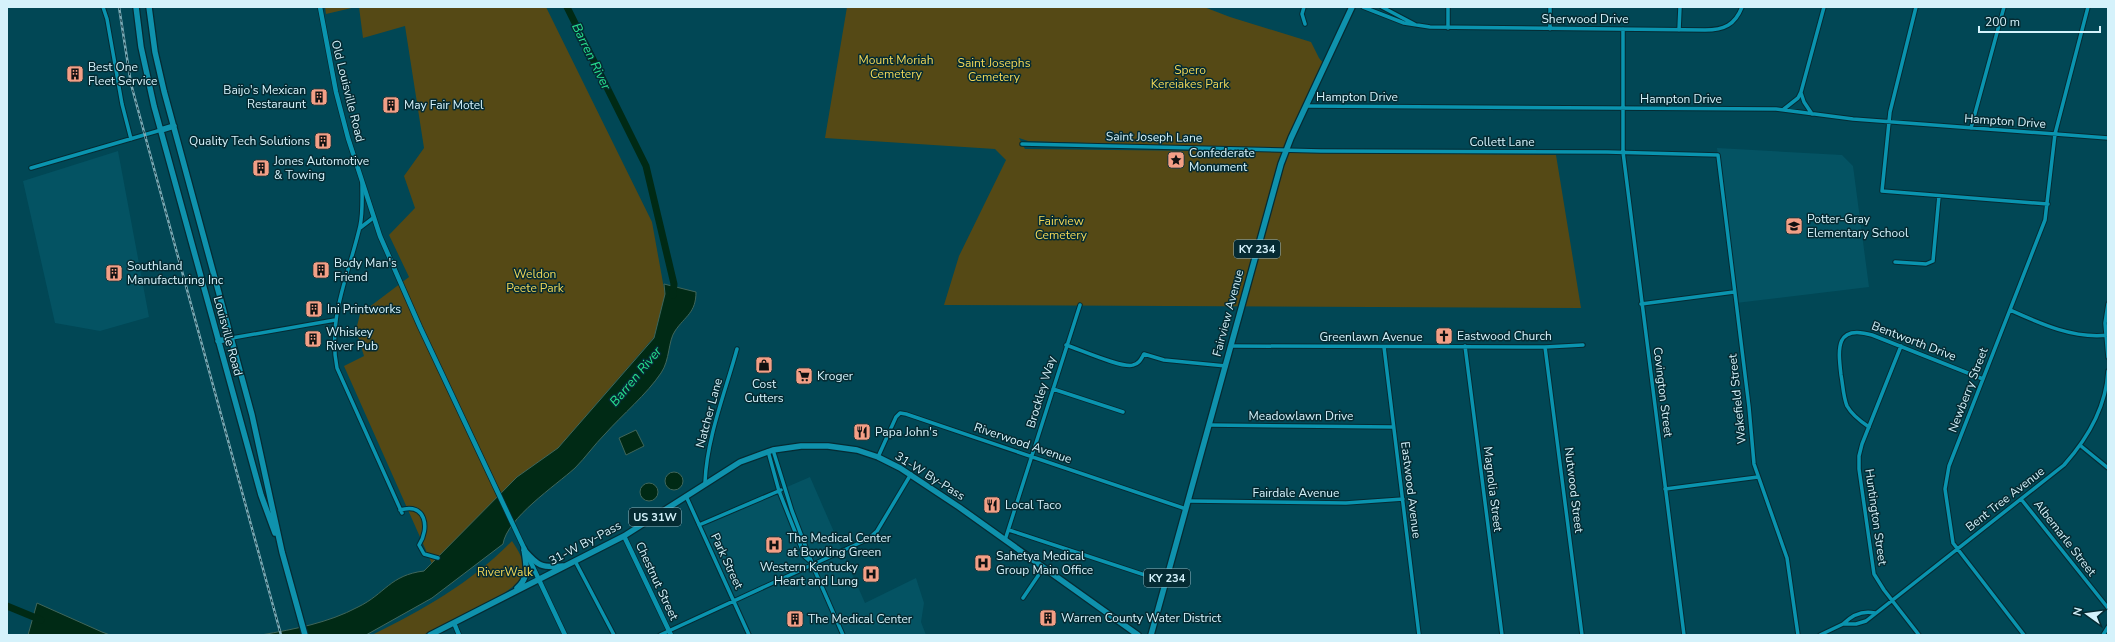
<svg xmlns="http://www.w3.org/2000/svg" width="2115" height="642" font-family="'Nunito Sans',sans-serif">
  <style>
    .built { fill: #045363 }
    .green { fill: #554915 }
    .water { fill: #002a15; stroke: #40665a }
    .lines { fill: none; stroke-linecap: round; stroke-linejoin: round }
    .river { stroke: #002a15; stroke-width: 7 }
    .minor-casing { stroke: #052b33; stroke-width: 5.5 }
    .tertiary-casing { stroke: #052b33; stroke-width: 6 }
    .primary-casing { stroke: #052b33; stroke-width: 8 }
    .minor { stroke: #0a94af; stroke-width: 3.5 }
    .tertiary { stroke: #0a94af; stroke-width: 4.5 }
    .primary { stroke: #0f92ad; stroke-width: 5.5 }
    .rail-casing { stroke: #7baab5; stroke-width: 2.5 }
    .rail { stroke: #052b33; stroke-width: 1; stroke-dasharray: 3; stroke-linecap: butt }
    .labels { text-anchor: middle; stroke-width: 3; stroke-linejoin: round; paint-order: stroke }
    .shield { fill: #052b33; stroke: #97b6bf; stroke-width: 1 }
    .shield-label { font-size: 11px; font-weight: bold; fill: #d5f2fb }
    .street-label { font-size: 12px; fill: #d5f2fb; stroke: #052b33 }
    .park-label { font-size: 12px; fill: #f2d757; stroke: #052b33 }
    .poi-label { font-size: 12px; fill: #d5f2fb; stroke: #052b33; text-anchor: start }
    .water-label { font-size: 13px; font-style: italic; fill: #27e28e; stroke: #052b33 }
  </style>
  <rect width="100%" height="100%" fill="#014755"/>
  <path class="built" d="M1717,148L1842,155L1853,166L1869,287L1736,303Z
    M118,151L149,317L100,331L55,323L23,181Z
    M810,477L865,603L916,578L924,603L921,622L926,635H749L699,525Z"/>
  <path class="green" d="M325,7H356L326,14Z
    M359,7H546L652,222L665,294L654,337L558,448L517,477L432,564L344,366L364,356L356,330L360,314L409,277L389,235L415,208L404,176L424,148L405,26L363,38Z
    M847,7H1204L1230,17L1311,42L1319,58L1325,65L1286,150L1028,141L1019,138L1025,149L1556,155L1581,308L944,305L959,256L1006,160L995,149L825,138Z
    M512,541C520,553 526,563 523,579L503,594L423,635H372C423,610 472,582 512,541Z"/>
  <path class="water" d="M664,284L696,292C696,313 685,316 675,331C668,341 670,360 661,373C647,394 622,415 605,434C594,445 586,457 575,468C555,486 507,518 503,544L432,598L366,635H261C295,629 328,623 358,607C385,594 390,575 424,571L517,477L558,448L654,338L665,294Z
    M636,430L644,446L626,455L619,438Z
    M665 481a9 9 0 1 1 18 0a9 9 0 1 1-18 0Z
    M640 492a9 9 0 1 1 18 0a9 9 0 1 1-18 0Z
    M37,603L102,632L110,635H28Z"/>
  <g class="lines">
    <path class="river" d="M567,7L646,166L674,284L673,295
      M7,606L41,620"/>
    <defs>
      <path id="minor" d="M103,7L107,19L122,104L131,139
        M1304,7L1302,14L1305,24
        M1363,7L1404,23L1430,27L1705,30C1724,30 1735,25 1742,7
        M1382,7L1416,25
        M1550,7V29
        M1916,7L1890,112L1882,191L2048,204
        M1448,28V7
        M1623,29V152L1684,635
        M1679,30L1680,7
        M1801,93L1804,102L1812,114
        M1306,106L1776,109L1853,119L2108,138
        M1784,109L1798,98L1801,92L1824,7
        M1971,128L2004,7
        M1022,144L1321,151L1607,152L1718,155L1749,407L1754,464L1787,558L1798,635
        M31,168L161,130
        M362,183C362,197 363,213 360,226C349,274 327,318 337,368L402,513
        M360,228L373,218
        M1895,262L1926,264L1933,261L1939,196
        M1641,304L1734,292
        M2108,304L2105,323L2108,357
        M2010,310C2041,324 2074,339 2108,335
        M232,338L335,320
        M1066,345C1079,349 1123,369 1133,365C1139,364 1141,359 1144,354L1164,360L1226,366
        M1231,346L1545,347L1583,345
        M1465,346L1502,635
        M1901,346L1862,444L1859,456V469L1874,574L1884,590L1919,635
        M1384,347L1419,635
        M1545,347L1582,635
        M1053,389L1123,412
        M1209,425L1393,427
        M1869,427C1860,421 1852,415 1847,406C1843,396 1843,385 1841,375C1838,349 1835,324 1872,335L1983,379
        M2081,446L2108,468
        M773,450L792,511L815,571L843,635
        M768,451L779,491L805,557L812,563
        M878,457L896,417L900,413L906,414L1186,509
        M705,482C707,437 725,393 737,349
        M1665,489L1758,477
        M686,496L749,635
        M2021,499L2108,608
        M1189,501L1346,503L1403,499
        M400,510C426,502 430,528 419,545L424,554L438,558
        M699,525L781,490
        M1009,530L1166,582
        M1005,540L1080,305
        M575,561L614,635
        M1023,598L1044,567
        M1843,624C1852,615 1862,610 1875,613
        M660,635L868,539L877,531L911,474
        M1820,635L1843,624H1856L1866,621L2064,465C2088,438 2106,408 2108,371
        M2024,635L1953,543L1945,489L1949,466L2045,220L2055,134L2088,7
        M2103,635L2108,627"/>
      <path id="tertiary" d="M320,7L336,92L348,138L380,236L420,327L565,635
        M624,536L671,635
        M454,623L459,635"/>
      <path id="primary" d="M136,7L141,47L154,106L261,495L275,533
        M149,7L155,52L164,91L252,415L282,552L305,635
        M161,130L174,126
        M218,341L232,338
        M524,550C538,566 541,568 563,566
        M517,588C530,577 526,564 524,549
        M430,635L624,536L740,462L773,450L801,446H828L857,450L878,457L900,468L959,507L1138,635
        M1151,635L1281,164L1291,138L1352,7"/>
    </defs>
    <use href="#minor" class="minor-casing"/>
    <use href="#tertiary" class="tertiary-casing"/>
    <use href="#primary" class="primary-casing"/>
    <use href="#minor" class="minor"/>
    <use href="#tertiary" class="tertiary"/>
    <use href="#primary" class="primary"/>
    <defs>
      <path id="rail" d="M119,7L131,84L281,635"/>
    </defs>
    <use href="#rail" class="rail-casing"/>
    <use href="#rail" class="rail"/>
  </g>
  <defs>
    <symbol id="building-square" viewBox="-11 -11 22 22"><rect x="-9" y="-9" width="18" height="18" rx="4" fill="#f39f86" stroke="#052b33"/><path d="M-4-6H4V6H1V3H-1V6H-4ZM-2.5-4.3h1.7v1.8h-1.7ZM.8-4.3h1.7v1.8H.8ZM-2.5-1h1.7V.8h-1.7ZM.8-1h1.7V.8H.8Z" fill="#111"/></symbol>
    <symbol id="sight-square" viewBox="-11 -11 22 22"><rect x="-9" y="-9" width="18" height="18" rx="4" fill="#f39f86" stroke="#052b33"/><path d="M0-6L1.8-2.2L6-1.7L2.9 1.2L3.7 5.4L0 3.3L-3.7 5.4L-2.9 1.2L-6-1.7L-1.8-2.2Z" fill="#111"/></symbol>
    <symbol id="school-square" viewBox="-11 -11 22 22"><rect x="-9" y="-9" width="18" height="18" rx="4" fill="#f39f86" stroke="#052b33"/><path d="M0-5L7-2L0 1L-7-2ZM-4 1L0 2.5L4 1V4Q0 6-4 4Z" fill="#111"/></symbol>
    <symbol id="church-square" viewBox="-11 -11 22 22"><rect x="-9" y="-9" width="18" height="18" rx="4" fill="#f39f86" stroke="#052b33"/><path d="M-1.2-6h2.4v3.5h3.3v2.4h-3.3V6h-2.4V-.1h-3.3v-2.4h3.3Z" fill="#111"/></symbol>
    <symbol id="shop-square" viewBox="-11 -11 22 22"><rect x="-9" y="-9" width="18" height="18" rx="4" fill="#f39f86" stroke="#052b33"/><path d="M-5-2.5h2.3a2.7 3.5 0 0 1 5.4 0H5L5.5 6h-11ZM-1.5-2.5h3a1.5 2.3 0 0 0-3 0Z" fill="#111"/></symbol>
    <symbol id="supermarket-square" viewBox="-11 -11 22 22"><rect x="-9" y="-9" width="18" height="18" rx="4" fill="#f39f86" stroke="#052b33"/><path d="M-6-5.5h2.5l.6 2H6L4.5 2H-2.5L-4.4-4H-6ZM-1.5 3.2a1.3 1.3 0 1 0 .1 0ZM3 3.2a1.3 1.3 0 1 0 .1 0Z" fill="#111"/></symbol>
    <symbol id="restaurant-square" viewBox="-11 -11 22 22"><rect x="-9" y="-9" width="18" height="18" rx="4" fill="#f39f86" stroke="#052b33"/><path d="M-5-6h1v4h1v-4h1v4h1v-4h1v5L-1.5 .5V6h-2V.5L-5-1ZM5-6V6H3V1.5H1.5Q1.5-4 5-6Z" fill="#111"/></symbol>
    <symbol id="hospital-square" viewBox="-11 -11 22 22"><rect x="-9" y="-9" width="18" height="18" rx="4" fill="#f39f86" stroke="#052b33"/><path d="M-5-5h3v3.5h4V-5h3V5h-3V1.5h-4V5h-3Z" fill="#111"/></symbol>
  </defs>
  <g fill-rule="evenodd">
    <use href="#building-square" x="65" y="64" width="20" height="20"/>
    <use href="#building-square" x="309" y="87" width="20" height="20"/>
    <use href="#building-square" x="381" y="95" width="20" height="20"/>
    <use href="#building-square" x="313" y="131" width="20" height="20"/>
    <use href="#sight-square" x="1166" y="150" width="20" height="20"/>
    <use href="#building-square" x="251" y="158" width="20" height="20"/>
    <use href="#school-square" x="1784" y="216" width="20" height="20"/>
    <use href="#building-square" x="311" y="260" width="20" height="20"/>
    <use href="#building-square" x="104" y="263" width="20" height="20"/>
    <use href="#building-square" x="304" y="299" width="20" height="20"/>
    <use href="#church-square" x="1434" y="326" width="20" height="20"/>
    <use href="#building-square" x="303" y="329" width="20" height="20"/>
    <use href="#shop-square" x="754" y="355" width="20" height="20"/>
    <use href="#supermarket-square" x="794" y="366" width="20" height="20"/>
    <use href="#restaurant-square" x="852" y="422" width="20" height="20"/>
    <use href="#restaurant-square" x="982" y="495" width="20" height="20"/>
    <use href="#hospital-square" x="764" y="535" width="20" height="20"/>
    <use href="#hospital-square" x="973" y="553" width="20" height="20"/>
    <use href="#hospital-square" x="861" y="564" width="20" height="20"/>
    <use href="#building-square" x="1038" y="608" width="20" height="20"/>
    <use href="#building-square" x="785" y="609" width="20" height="20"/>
  </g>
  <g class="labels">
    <g class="shield">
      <rect x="1234" y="240" width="46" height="18" rx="3"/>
      <rect x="629" y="508" width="52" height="18" rx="3"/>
      <rect x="1144" y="569" width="46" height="18" rx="3"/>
    </g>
    <g class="shield-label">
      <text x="1257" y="253">KY 234</text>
      <text x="655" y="521">US 31W</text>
      <text x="1167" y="582">KY 234</text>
    </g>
    <g class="street-label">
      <text x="1585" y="23">Sherwood Drive</text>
      <text transform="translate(348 91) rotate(76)" y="4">Old Louisville Road</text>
      <text x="1357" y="101">Hampton Drive</text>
      <text x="1681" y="103">Hampton Drive</text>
      <text transform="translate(2005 121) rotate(4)" y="4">Hampton Drive</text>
      <text transform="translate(1154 137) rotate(1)" y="4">Saint Joseph Lane</text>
      <text x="1502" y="146">Collett Lane</text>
      <text transform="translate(1228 313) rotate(-75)" y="4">Fairview Avenue</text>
      <text transform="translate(228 336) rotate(75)" y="4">Louisville Road</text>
      <text x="1371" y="341">Greenlawn Avenue</text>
      <text transform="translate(1914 341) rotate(21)" y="4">Bentworth Drive</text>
      <text transform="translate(1968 390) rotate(-69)" y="4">Newberry Street</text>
      <text transform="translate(1041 392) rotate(-73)" y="4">Brockley Way</text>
      <text transform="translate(1663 392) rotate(83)" y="4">Covington Street</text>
      <text transform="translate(1737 399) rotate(-96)" y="4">Wakefield Street</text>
      <text transform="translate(709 413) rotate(-75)" y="4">Natcher Lane</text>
      <text x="1301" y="420">Meadowlawn Drive</text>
      <text transform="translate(1023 443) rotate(19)" y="4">Riverwood Avenue</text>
      <text transform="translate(930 476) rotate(32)" y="4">31-W By-Pass</text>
      <text transform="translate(1493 489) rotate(83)" y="4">Magnolia Street</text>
      <text transform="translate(1411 490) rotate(83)" y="4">Eastwood Avenue</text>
      <text transform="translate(1574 490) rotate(83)" y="4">Nutwood Street</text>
      <text x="1296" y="497">Fairdale Avenue</text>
      <text transform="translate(2005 499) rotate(-38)" y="4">Bent Tree Avenue</text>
      <text transform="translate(1876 517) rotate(82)" y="4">Huntington Street</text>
      <text transform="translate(2065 538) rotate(52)" y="4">Albemarle Street</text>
      <text transform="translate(585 543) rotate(-28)" y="4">31-W By-Pass</text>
      <text transform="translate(727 561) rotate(65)" y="4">Park Street</text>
      <text transform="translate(657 581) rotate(65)" y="4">Chestnut Street</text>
    </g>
    <g class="park-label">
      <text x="896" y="64">Mount Moriah<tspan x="896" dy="14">Cemetery</tspan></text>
      <text x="994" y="67">Saint Josephs<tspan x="994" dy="14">Cemetery</tspan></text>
      <text x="1190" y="74">Spero<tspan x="1190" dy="14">Kereiakes Park</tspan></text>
      <text x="1061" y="225">Fairview<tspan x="1061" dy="14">Cemetery</tspan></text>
      <text x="535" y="278">Weldon<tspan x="535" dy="14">Peete Park</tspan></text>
      <text x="505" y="576">RiverWalk</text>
    </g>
    <g class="poi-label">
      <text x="88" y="71">Best One<tspan x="88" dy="14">Fleet Service</tspan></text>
      <text x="306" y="94" text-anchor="end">Baijo's Mexican<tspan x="306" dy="14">Restaraunt</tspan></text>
      <text x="404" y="109">May Fair Motel</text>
      <text x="310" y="145" text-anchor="end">Quality Tech Solutions</text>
      <text x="1189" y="157">Confederate<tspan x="1189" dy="14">Monument</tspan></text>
      <text x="274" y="165">Jones Automotive<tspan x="274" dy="14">&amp; Towing</tspan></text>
      <text x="1807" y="223">Potter-Gray<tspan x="1807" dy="14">Elementary School</tspan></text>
      <text x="334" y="267">Body Man's<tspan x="334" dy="14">Friend</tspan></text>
      <text x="127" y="270">Southland<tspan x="127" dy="14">Manufacturing Inc</tspan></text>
      <text x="327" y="313">Ini Printworks</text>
      <text x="326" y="336">Whiskey<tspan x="326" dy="14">River Pub</tspan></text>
      <text x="1457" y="340">Eastwood Church</text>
      <text x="817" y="380">Kroger</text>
      <text x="764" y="388" text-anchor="middle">Cost<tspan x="764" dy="14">Cutters</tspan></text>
      <text x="875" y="436">Papa John's</text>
      <text x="1005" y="509">Local Taco</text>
      <text x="787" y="542">The Medical Center<tspan x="787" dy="14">at Bowling Green</tspan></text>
      <text x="996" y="560">Sahetya Medical<tspan x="996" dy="14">Group Main Office</tspan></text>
      <text x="858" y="571" text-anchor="end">Western Kentucky<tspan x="858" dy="14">Heart and Lung</tspan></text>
      <text x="1061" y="622">Warren County Water District</text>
      <text x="808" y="623">The Medical Center</text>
    </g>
    <g class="water-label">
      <text transform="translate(592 56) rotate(64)" y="5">Barren River</text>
      <text transform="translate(635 376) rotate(-50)" y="5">Barren River</text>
    </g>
  </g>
  <rect width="2115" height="642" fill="none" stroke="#d5f2fb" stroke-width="16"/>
  <g transform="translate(2087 614) rotate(284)" stroke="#052b33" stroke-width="3" paint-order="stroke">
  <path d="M0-3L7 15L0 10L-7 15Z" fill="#d5f2fb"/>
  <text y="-6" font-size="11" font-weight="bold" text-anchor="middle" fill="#d5f2fb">N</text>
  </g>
  <path d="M1979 26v6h121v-6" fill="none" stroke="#d5f2fb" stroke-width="2"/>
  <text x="1985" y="26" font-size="12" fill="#d5f2fb" stroke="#052b33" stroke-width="3" paint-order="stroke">200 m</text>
</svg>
